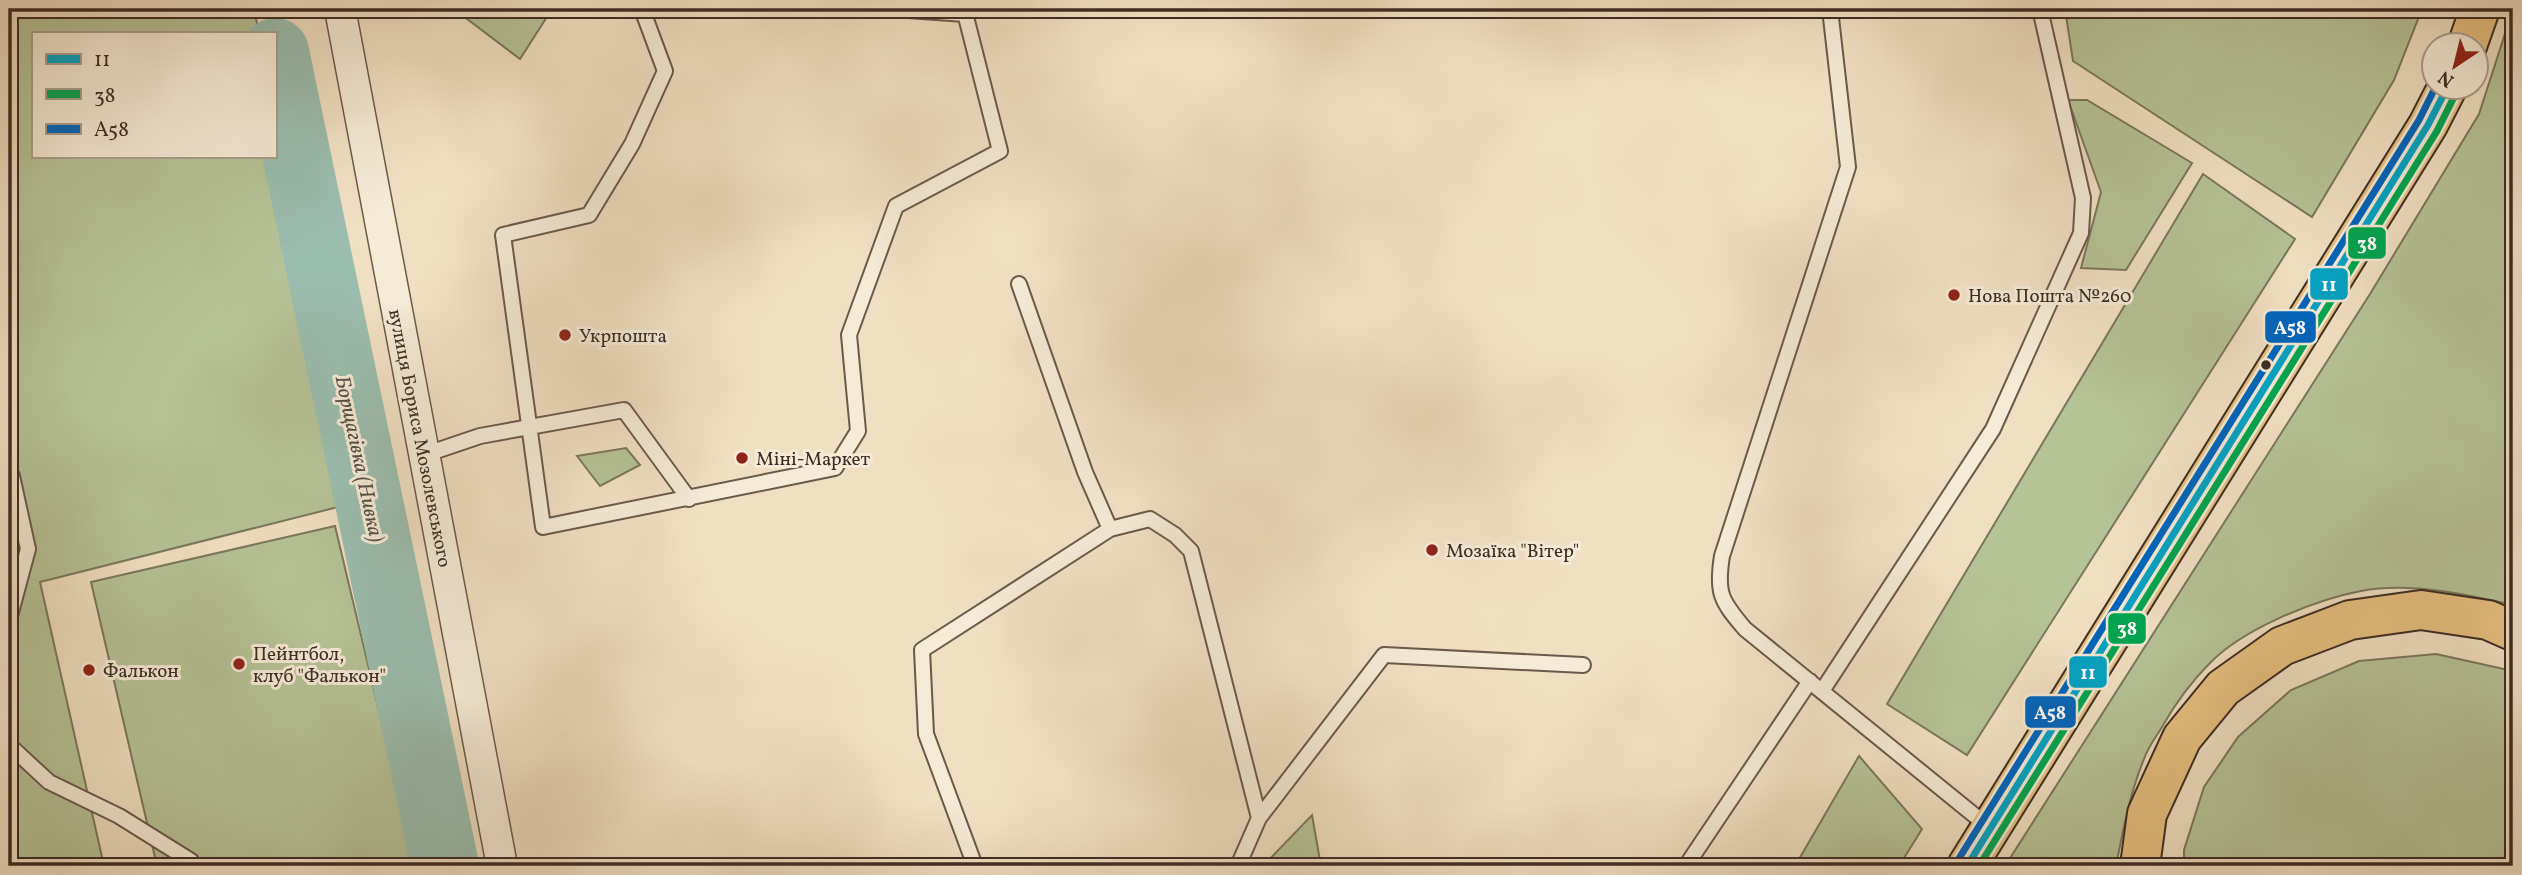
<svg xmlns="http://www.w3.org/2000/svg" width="2522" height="875" font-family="Vollkorn,serif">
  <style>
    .green { fill: #b6c396; stroke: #7a785c; stroke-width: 2 }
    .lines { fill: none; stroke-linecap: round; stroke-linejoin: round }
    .river { stroke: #9bbdaf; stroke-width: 68 }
    .service-casing { stroke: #6a5a4b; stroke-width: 18 }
    .minor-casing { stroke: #6a5a4b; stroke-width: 33 }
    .trunk-casing { stroke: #3d2d23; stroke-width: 42 }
    .service { stroke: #f5ebd7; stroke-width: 14 }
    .minor { stroke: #f5ebd7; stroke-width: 30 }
    .trunk { stroke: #e8c081; stroke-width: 38 }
    .bus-1-casing { stroke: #f5ebd7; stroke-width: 12 }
    .bus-2-casing { stroke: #f5ebd7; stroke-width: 12 }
    .bus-3-casing { stroke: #f5ebd7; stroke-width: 12 }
    .bus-1 { stroke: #03a3c5; stroke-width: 7 }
    .bus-2 { stroke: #00a651; stroke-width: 7 }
    .bus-3 { stroke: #0065bd; stroke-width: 7 }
    .poi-dot { fill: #8f2418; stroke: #f5ebd7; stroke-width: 2.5 }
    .bus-dot { fill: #3d2d23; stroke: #f5ebd7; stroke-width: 2.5 }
    .labels { text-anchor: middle; stroke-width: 6; stroke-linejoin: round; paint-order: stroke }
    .poi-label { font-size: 19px; fill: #3d2d23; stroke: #f5ebd7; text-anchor: start }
    .street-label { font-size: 19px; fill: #3d2d23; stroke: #f5ebd7 }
    .water-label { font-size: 21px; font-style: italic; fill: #545146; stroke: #f5ebd7 }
    .line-badge { stroke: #f5ebd7; stroke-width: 2.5 }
    .badge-label { font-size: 19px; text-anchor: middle; font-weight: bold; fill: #fff }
  </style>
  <rect width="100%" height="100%" fill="#f0e0c2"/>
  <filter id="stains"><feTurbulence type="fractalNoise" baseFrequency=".00286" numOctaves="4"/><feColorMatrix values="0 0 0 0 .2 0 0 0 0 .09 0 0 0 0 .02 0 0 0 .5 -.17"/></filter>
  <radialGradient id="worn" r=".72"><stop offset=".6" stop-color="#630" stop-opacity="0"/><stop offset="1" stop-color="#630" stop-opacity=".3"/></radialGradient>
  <path class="green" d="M9,9H254L259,33H33V156H275V110L354,503L40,582L104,866H9Z
    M454,9H552L520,59Z
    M2065,9H2422L2394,80L2312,217L2073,61Z
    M2513,9V605C2466,594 2409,582 2361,591C2314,600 2243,629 2210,663C2191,682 2175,704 2162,727C2156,737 2148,747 2144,759C2130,793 2123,830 2116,866H2005L2370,294L2479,114Z
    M2068,100H2087L2192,163L2126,270L2081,268L2101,192Z
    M2203,174L2295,239L1967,755L1887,704Z
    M626,448L640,465L600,486L577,456Z
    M335,526L416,866H157L91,582Z
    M2436,654L2513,671V866H2184V850L2204,787L2238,737L2291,690L2359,661Z
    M1859,756L1922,829L1899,866H1795Z
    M1312,815L1321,866H1263Z"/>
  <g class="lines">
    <path class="river" d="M275,52L445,866"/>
    <defs>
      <path id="service" d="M642,9L665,71L632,144L589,215L503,235L543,527L835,468L858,431L849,335L896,206L1000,151L964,9
        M894,9L965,14
        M1830,9L1848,167L1722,556C1716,593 1721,601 1745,629L1990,828
        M1019,284L1085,472L1110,529
        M424,455L480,436L624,410L689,499
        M9,472L12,476L28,549L9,620
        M1822,691L1993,429L2081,233L2083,198L2040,9
        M9,745L49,782L119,816L191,861L194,866
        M975,866L926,734L922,650L1110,529L1150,519L1175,535L1191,551L1259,818
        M1238,866L1259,818L1384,655L1583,665
        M1686,866L1810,681"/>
      <path id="minor" d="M340,9L502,866"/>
      <path id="trunk" d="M2467,46L2480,9
        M1967,866L2428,125L2447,88
        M2140,866L2147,814L2182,738L2223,688L2282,646L2350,620L2421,610L2488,620L2513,631"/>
    </defs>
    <use href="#service" class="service-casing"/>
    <use href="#minor" class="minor-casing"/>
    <use href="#trunk" class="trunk-casing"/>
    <use href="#service" class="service"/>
    <use href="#minor" class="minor"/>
    <use href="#trunk" class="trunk"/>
    <defs>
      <path id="bus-1" d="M1967,866L2428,125L2447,88"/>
      <path id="bus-2" d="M1979,866L2437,131L2456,93"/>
      <path id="bus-3" d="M1958,860L2419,120L2435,88"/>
    </defs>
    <use href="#bus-1" class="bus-1-casing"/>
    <use href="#bus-2" class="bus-2-casing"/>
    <use href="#bus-3" class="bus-3-casing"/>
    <use href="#bus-1" class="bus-1"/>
    <use href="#bus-2" class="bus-2"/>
    <use href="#bus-3" class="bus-3"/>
  </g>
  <g class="poi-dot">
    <circle cx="1954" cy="295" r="7"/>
    <circle cx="565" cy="335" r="7"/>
    <circle cx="742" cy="458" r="7"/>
    <circle cx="1432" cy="550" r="7"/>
    <circle cx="239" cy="664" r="7"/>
    <circle cx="89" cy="670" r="7"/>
  </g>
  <circle class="bus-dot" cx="2266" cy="365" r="6"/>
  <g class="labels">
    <g class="poi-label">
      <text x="1968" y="302">Нова Пошта №260</text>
      <text x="579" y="342">Укрпошта</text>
      <text x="756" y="465">Міні-Маркет</text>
      <text x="1446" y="557">Мозаїка "Вітер"</text>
      <text x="253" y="660">Пейнтбол,<tspan x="253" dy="22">клуб "Фалькон"</tspan></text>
      <text x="103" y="677">Фалькон</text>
    </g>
    <g class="street-label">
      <text transform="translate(421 438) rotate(79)" y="7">вулиця Бориса Мозолевського</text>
    </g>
    <g class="water-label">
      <text transform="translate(360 459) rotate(78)" y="7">Борщагівка (Нивка)</text>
    </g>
  </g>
  <g class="line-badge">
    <rect x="2347" y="226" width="40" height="34" rx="7" fill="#00a651"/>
    <rect x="2309" y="267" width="40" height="34" rx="7" fill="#03a3c5"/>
    <rect x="2264" y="310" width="53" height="34" rx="7" fill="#0065bd"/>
    <rect x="2107" y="612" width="40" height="33" rx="7" fill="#00a651"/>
    <rect x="2068" y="655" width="40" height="34" rx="7" fill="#03a3c5"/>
    <rect x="2024" y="695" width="53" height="34" rx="7" fill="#0065bd"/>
  </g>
  <g class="badge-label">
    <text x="2367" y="250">38</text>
    <text x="2329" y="291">11</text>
    <text x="2290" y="334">А58</text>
    <text x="2127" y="635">38</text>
    <text x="2088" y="679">11</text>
    <text x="2050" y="719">А58</text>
  </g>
  <rect width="2522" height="875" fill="none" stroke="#f0e0c2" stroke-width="35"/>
  <rect x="10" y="10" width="2501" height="854" fill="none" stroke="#3d2d23" stroke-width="3.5"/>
  <rect x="18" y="18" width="2487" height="840" fill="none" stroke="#3d2d23" stroke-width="2"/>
  <rect x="32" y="32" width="245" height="126" fill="#f5ebd7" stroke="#ab9f8f" stroke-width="2"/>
  <rect x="46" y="54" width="35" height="10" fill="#03a3c5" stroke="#ab9f8f" stroke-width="2"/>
  <text x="94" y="66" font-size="21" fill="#3d2d23">11</text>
  <rect x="46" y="89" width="35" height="10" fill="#00a651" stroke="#ab9f8f" stroke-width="2"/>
  <text x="94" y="102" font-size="21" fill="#3d2d23">38</text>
  <rect x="46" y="124" width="35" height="10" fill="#0065bd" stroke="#ab9f8f" stroke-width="2"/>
  <text x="94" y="136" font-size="21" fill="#3d2d23">А58</text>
  <g transform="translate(2455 66) rotate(215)"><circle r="33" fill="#f5ebd7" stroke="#ab9f8f" stroke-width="2"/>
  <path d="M0-5L12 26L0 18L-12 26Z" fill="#8f2418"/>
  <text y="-10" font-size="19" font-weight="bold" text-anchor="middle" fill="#3d2d23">N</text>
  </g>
  <rect width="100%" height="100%" filter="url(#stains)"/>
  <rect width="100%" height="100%" fill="url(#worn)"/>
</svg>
